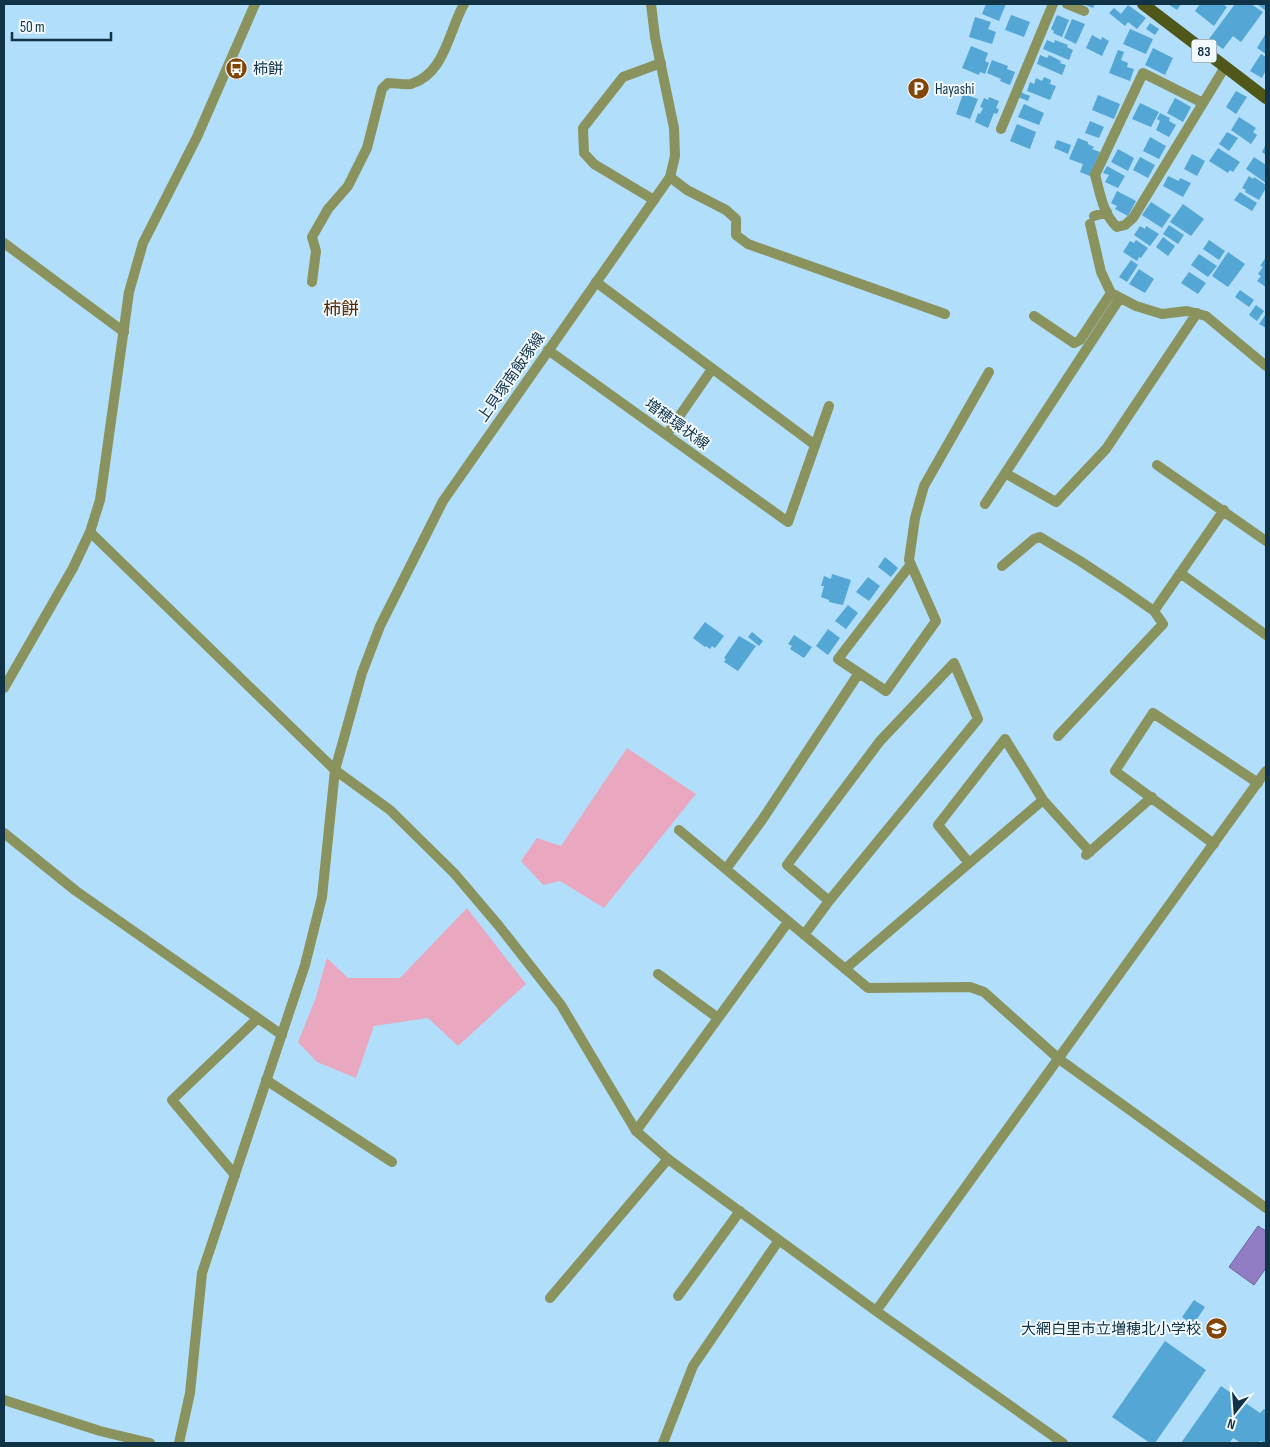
<svg xmlns="http://www.w3.org/2000/svg" width="1270" height="1447" font-family="'Sofia Sans Condensed','Noto Sans JP',sans-serif">
  <style>
    .green { fill: #e9a8bf }
    .water { fill: #907dc3; stroke: #6a679e }
    .building { fill: #54a6d5 }
    .lines { fill: none; stroke-linecap: round; stroke-linejoin: round }
    .minor { stroke: #8a935e; stroke-width: 10 }
    .tertiary { stroke: #8a935e; stroke-width: 10 }
    .primary { stroke: #4f5719; stroke-width: 12 }
    .labels { text-anchor: middle; stroke-width: 4; stroke-linejoin: round; paint-order: stroke }
    .shield { fill: #f1f9fe; stroke: #546e7d; stroke-width: 1 }
    .shield-label { font-size: 14px; font-weight: bold; fill: #103346 }
    .poi-label { font-size: 15px; fill: #103346; stroke: #f1f9fe; text-anchor: start }
    .street-label { font-size: 15px; fill: #103346; stroke: #f1f9fe }
    .quarter-label { font-size: 18px; fill: #552a02; stroke: #f1f9fe }
  </style>
  <rect width="100%" height="100%" fill="#b0defb"/>
  <path class="green" d="M627,748L696,794L604,908L560,881L543,885L521,861L537,838L561,846Z
    M467,908L526,984L458,1046L428,1018L374,1026L356,1078L317,1062L298,1042L315,1000L327,958L348,978H400Z"/>
  <path class="water" d="M1258,1226L1266,1231V1268L1254,1285L1229,1267Z"/>
  <path class="building" d="M986,4H1006L999,21L982,14Z
    M1083,4H1095L1093,8Z
    M1168,4H1181L1177,10Z
    M1200,4H1223L1227,7L1214,26L1195,11Z
    M1235,4H1251L1263,12L1241,42L1233,36L1223,49L1209,39Z
    M1257,4H1266V11Z
    M1128,5L1146,18L1137,29L1128,22L1125,26L1109,13L1114,8L1121,14Z
    M1011,15L1030,22L1024,37L1005,30Z
    M1057,15L1069,20L1062,37L1053,33L1054,31L1051,29Z
    M975,17L991,22L988,29L996,32L992,44L969,37Z
    M1072,19L1085,24L1076,44L1064,38Z
    M1150,23L1159,29L1155,35L1146,29Z
    M1130,29L1153,39L1146,54L1123,44Z
    M1266,33V54L1257,48Z
    M1092,35L1101,40L1102,37L1109,41L1102,56L1086,48Z
    M1047,40L1054,43L1055,40L1068,45L1067,47L1073,50L1069,60L1043,49Z
    M971,46L988,53L985,61L989,63L985,74L980,72L979,75L962,68Z
    M1153,48L1173,58L1165,75L1145,65Z
    M1118,50L1124,52L1121,60L1128,63L1127,67L1134,69L1130,81L1109,73Z
    M1261,54L1266,57V70L1262,78L1250,71Z
    M1040,55L1047,58L1049,55L1061,61L1060,63L1066,65L1062,75L1037,64Z
    M992,60L1008,66L1007,69L1015,72L1010,85L1000,81L1001,79L987,73Z
    M1044,77L1051,80L1050,84L1056,86L1050,100L1027,91L1030,82L1034,84L1036,78L1042,81Z
    M1236,91L1247,97L1236,114L1226,107Z
    M1020,92L1030,96L1028,101L1018,97Z
    M963,94L978,99L970,119L956,114Z
    M1098,95L1120,104L1114,119L1092,110Z
    M989,97L999,101L996,108L999,109L997,114L994,113L988,128L975,122L978,113L980,114L983,108L980,107L984,98L988,100Z
    M1175,98L1191,107L1183,122L1167,113Z
    M1140,103L1159,112L1151,127L1132,119Z
    M1024,104L1044,113L1039,125L1018,117Z
    M1160,113L1170,118L1169,121L1176,125L1169,137L1156,130L1160,121L1157,119Z
    M1239,117L1256,128L1253,132L1257,135L1251,144L1231,130Z
    M1090,121L1104,127L1099,138L1085,133Z
    M1017,124L1036,132L1030,149L1010,141Z
    M1227,132L1238,138L1229,151L1219,144Z
    M1150,137L1166,146L1159,159L1143,151Z
    M1078,138L1088,142V144L1094,147L1092,149L1100,152L1090,176L1080,172L1083,164L1069,159Z
    M1057,140L1071,145L1068,154L1054,148Z
    M1266,144V155L1262,152Z
    M1218,148L1240,162L1233,172L1230,170L1228,173L1209,161Z
    M1118,149L1134,158L1128,171L1111,162Z
    M1192,154L1205,161L1197,176L1184,169Z
    M1140,157L1155,165L1148,178L1133,170Z
    M1254,157L1266,165V183L1246,169Z
    M1107,166L1125,176L1118,188L1105,182L1109,175L1103,173Z
    M1168,176L1179,181L1180,178L1191,183L1183,197L1163,186Z
    M1249,176L1253,179L1254,177L1266,185V188L1259,200L1245,192L1246,190L1242,188Z
    M1117,191L1136,201L1128,216L1115,209L1117,206L1111,203Z
    M1240,192L1257,203L1252,211L1234,200Z
    M1151,202L1171,215L1162,228L1142,215Z
    M1183,204L1204,219L1191,236L1170,222Z
    M1169,225L1184,235L1178,244L1163,234Z
    M1140,226L1145,229L1146,226L1159,234L1150,246L1134,235Z
    M1163,237L1175,246L1168,256L1156,247Z
    M1136,240L1148,248L1141,258L1139,257L1137,261L1123,252L1130,241L1134,243Z
    M1209,240L1225,251L1219,260L1203,249Z
    M1228,252L1245,264L1228,287L1212,276Z
    M1199,254L1217,266L1208,277L1191,265Z
    M1266,257V287L1257,281L1261,276L1258,274L1263,267L1260,266Z
    M1131,260L1138,265L1127,282L1119,277Z
    M1139,269L1154,279L1145,293L1129,284Z
    M1189,272L1206,283L1198,294L1181,283Z
    M1240,290L1254,300L1249,307L1235,297Z
    M1256,305L1264,311L1257,321L1249,315Z
    M1266,314V328L1259,324Z
    M885,557L898,568L891,577L878,567Z
    M832,574L851,580L843,605L829,602V600L821,597L824,586H821L824,576L831,579Z
    M868,577L880,586L869,601L856,592Z
    M848,605L858,613L846,629L835,621Z
    M705,622L724,636L715,648L712,646L710,649L706,646L705,647L693,638Z
    M828,629L840,638L828,655L816,646Z
    M752,632L763,641L759,646L748,637Z
    M794,635L812,647L804,658L790,649L792,646L788,644Z
    M739,636L756,646L738,671L724,662L726,659L724,658Z
    M1194,1300L1205,1307L1193,1325L1182,1317Z
    M1165,1341L1206,1370L1155,1443H1150L1112,1417Z
    M1221,1386L1260,1413L1264,1409L1266,1410V1443L1260,1441L1258,1443H1241L1233,1438L1229,1443H1181Z"/>
  <g class="lines">
    <path class="minor" d="M1067,4L1084,11
      M1203,103L1143,73L1095,175C1100,192 1103,215 1117,227L1125,225L1133,218L1225,67
      M1001,129L1053,4
      M670,177L687,190L726,210L736,219V235L748,244L945,314
      M654,200L594,164L584,153L583,128L623,77L661,63
      M1094,216L1107,212
      M1090,224L1101,272L1111,293L1136,306L1162,314L1187,311L1206,316L1266,366
      M4,243L124,332
      M312,282L316,251L312,237L328,209L348,186L367,148L382,89L388,83C395,83 405,85 411,84C445,74 449,30 464,4
      M596,282L815,445
      M1034,316L1074,343L1080,340L1111,293
      M548,350L788,522L829,406
      M667,434L712,369
      M1157,465L1266,541
      M1005,473L1056,502L1106,449L1197,313
      M985,504L1120,298
      M911,564L838,659L886,691L936,621L909,560L915,518L924,486L989,372
      M1002,566L1034,539L1040,537L1080,561L1121,588L1154,611L1163,624L1058,736
      M1180,573L1266,635
      M1154,611L1224,510
      M679,830L868,988L970,987L984,992L1059,1059L1266,1208
      M4,833L76,891L282,1035
      M1214,844L1115,771L1153,713L1258,783
      M1086,855L1152,797
      M969,863L938,825L1005,739L1043,800L1090,852
      M726,869L762,820L859,673
      M804,935L829,901L978,719L954,663L880,741L787,865L829,901
      M845,969L1043,800
      M658,974L718,1018
      M266,1080L392,1162
      M636,1131L788,922
      M235,1175L172,1100L258,1018
      M678,1296L740,1211
      M550,1298L668,1159
      M4,1400L100,1431L150,1443"/>
    <path class="tertiary" d="M90,532L335,770L390,810L454,873L499,926L561,1005L636,1131L668,1159L876,1311L1063,1443
      M4,688L73,568L90,532L100,500L129,292L143,243L197,137L255,4
      M876,1311L1266,771
      M179,1443L190,1393L202,1273L305,965L322,897L335,770L362,673L380,626L443,501L670,177L675,156L674,128L655,37L651,4
      M663,1443L693,1366L779,1240"/>
    <path class="primary" d="M1143,4L1266,98"/>
  </g>
  <defs>
    <symbol id="bus-disc" viewBox="-11 -11 22 22"><circle r="9.5" fill="#834406" stroke="#f1f9fe"/><path d="M-5-6H5V4H4V6H2V4H-2V6H-4V4H-5ZM-3.5-4V0h7V-4ZM-3.5 1.2v1.5H-2V1.2ZM2 1.2v1.5H3.5V1.2Z" fill="#fff"/></symbol>
    <symbol id="parking-disc" viewBox="-11 -11 22 22"><circle r="9.5" fill="#834406" stroke="#f1f9fe"/><path d="M-3.5-5.5H1a3.5 3.5 0 0 1 0 7H-1V5.5H-3.5ZM-1-3.4V-.6H.8a1.4 1.4 0 0 0 0-2.8Z" fill="#fff"/></symbol>
    <symbol id="school-disc" viewBox="-11 -11 22 22"><circle r="9.5" fill="#834406" stroke="#f1f9fe"/><path d="M0-5L7-2L0 1L-7-2ZM-4 1L0 2.5L4 1V4Q0 6-4 4Z" fill="#fff"/></symbol>
  </defs>
  <g fill-rule="evenodd">
    <use href="#bus-disc" x="224" y="56" width="25" height="25"/>
    <use href="#parking-disc" x="906" y="76" width="25" height="25"/>
    <use href="#school-disc" x="1204" y="1316" width="25" height="25"/>
  </g>
  <g class="labels">
    <rect class="shield" x="1191.5" y="39.5" width="25" height="23" rx="4"/>
    <g class="shield-label">
      <text x="1204" y="56">83</text>
    </g>
    <g class="poi-label">
      <text x="253" y="74">柿餅</text>
      <text x="935" y="94">Hayashi</text>
      <text x="1201" y="1334" text-anchor="end">大網白里市立増穂北小学校</text>
    </g>
    <g class="street-label">
      <text transform="translate(511 377) rotate(-55)" y="5">上貝塚南飯塚線</text>
      <text transform="translate(677 424) rotate(36)" y="5">増穂環状線</text>
    </g>
    <g class="quarter-label">
      <text x="341" y="315">柿餅</text>
    </g>
  </g>
  <rect width="1270" height="1447" fill="none" stroke="#103346" stroke-width="10"/>
  <g transform="translate(1235 1412) rotate(197)" stroke="#f1f9fe" stroke-width="4" paint-order="stroke">
  <path d="M0-4L9 19L0 12L-9 19Z" fill="#103346"/>
  <text y="-8" font-size="14" font-weight="bold" text-anchor="middle" fill="#103346">N</text>
  </g>
  <path d="M12 32v8h99v-8" fill="none" stroke="#103346" stroke-width="2.5"/>
  <text x="20" y="32" font-size="15" fill="#103346" stroke="#f1f9fe" stroke-width="4" paint-order="stroke">50 m</text>
</svg>
